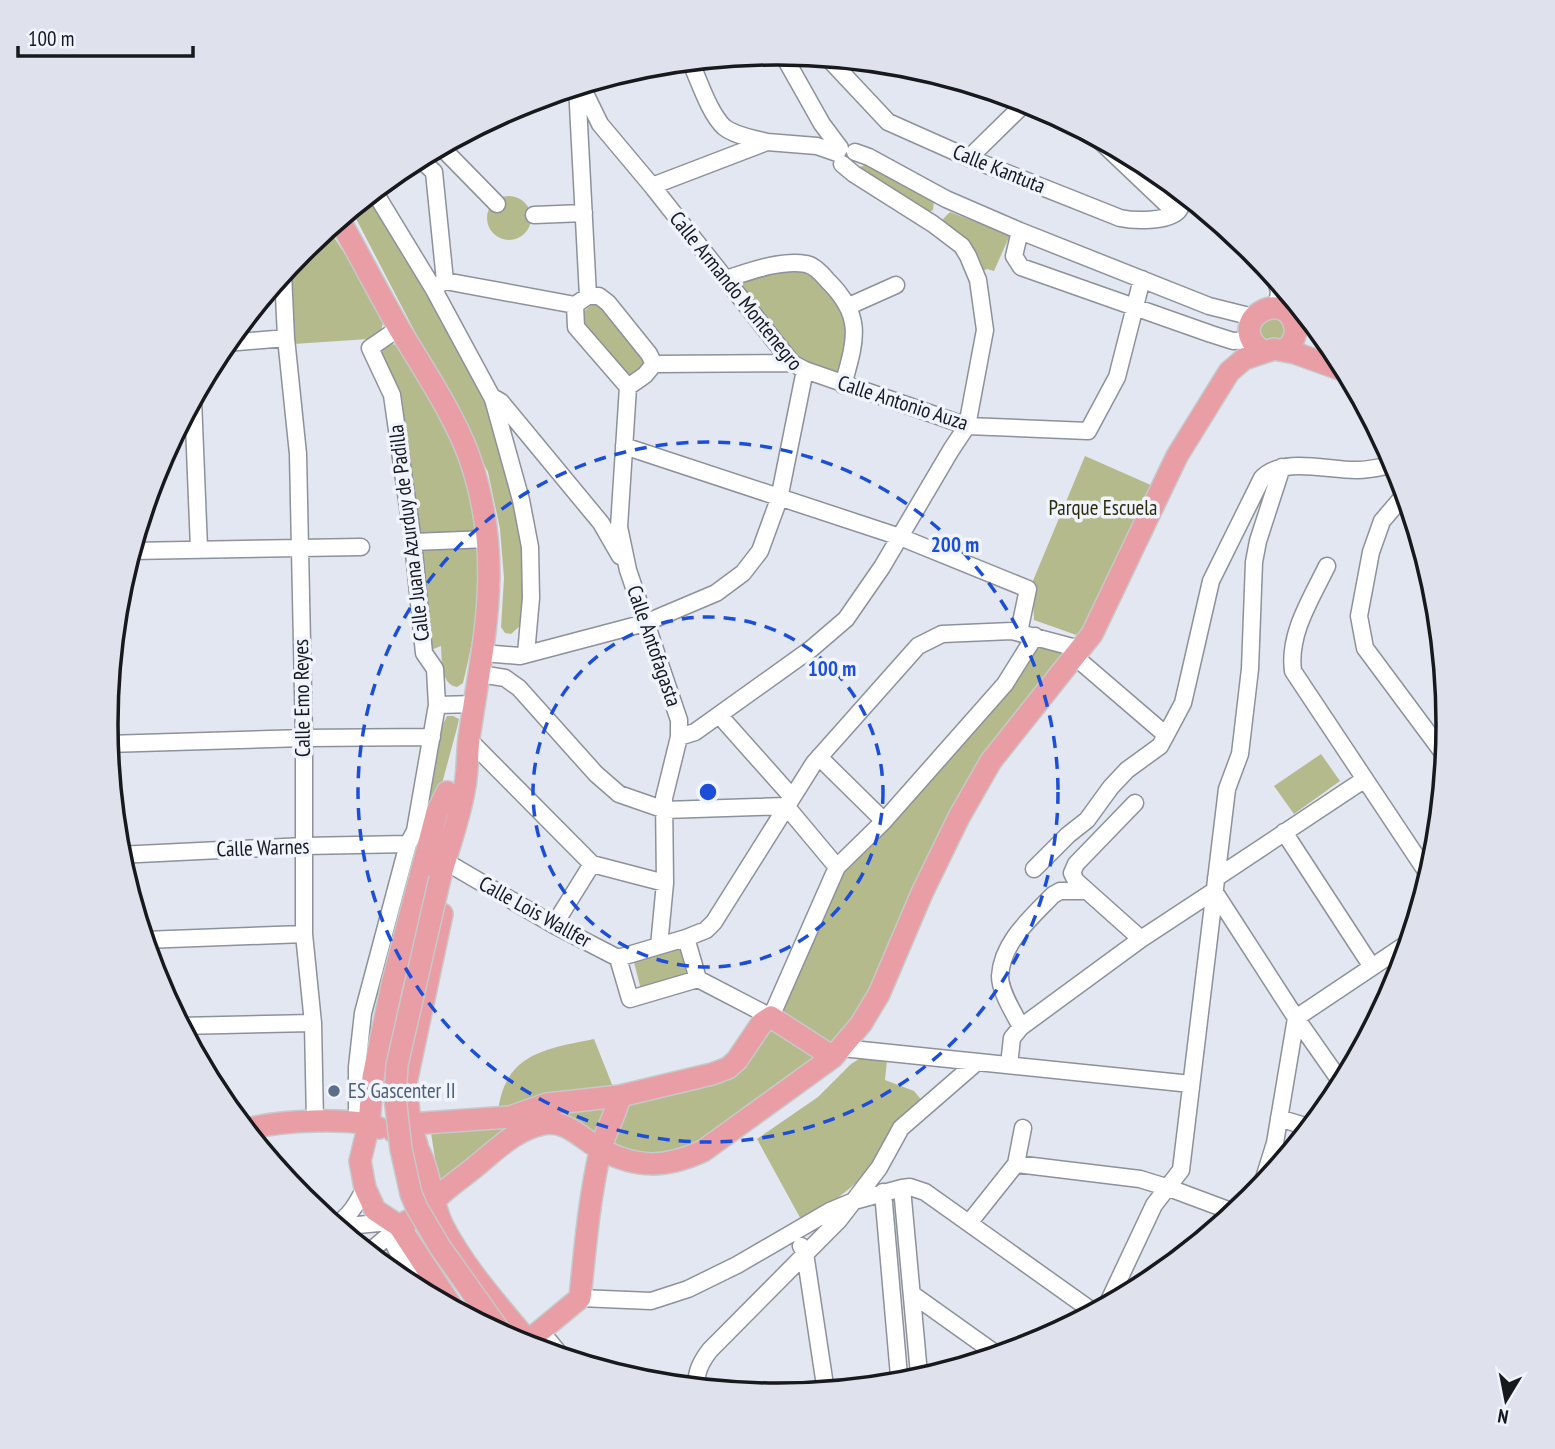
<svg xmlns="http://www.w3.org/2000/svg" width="1555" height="1449" font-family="'PT Sans Narrow',sans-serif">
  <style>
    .green { fill: #b5ba8c }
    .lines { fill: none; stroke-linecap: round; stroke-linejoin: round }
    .minor-casing { stroke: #8c919b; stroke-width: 19 }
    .major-casing { stroke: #c7c8c9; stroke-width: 24 }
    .minor { stroke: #fff; stroke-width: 16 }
    .major { stroke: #e99da4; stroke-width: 21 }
    .major-bridge-casing { stroke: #c7c8c9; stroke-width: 24; stroke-linecap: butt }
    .major-bridge { stroke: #e99da4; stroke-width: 21 }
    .ring { fill: none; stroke: #1d4ed8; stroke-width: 3.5; stroke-dasharray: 12 9 }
    .service-dot { fill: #5c6f8a; stroke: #f0f4fe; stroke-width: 2.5 }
    .labels { text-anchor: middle; stroke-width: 7; stroke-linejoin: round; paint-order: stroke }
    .street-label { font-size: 21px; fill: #17191d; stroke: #f0f4fe }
    .park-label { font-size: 21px; fill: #2a2c0a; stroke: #f0f4fe }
    .service-label { font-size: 21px; fill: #4e5e75; stroke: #f0f4fe; text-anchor: start }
    .rim { fill: none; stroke: #17191d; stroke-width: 3.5 }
    .centre { fill: #1d4ed8; stroke: #f0f4fe; stroke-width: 3.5 }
    .ring-label { font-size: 21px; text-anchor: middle; font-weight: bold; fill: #1d4ed8; stroke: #f0f4fe; stroke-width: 7; stroke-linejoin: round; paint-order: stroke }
  </style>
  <rect width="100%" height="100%" fill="#e2e7f2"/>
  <path class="green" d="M869,163L934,201L933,210L925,214L861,173L860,167Z
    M487 218a22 22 0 1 1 44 0a22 22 0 1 1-44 0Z
    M368,196L423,287L490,412L514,499L522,538L524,595L521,625L511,634L505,633L501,627L504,578L500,529L488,472L351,209Z
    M950,212L1010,235L994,271L987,269L981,272L944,225L943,219Z
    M328,228L385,316L381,330L368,339L294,344L289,266L303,249Z
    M799,269L808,273L840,306L846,324V346L836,374L797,360L738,283L779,270Z
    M602,303L647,357L646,365L632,378L626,377C613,361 581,333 582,313L593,304Z
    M1262,315L1287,321L1286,342L1268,340L1258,342Z
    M392,344L405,347C437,407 467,464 478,531L422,535L419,528L398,387L379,351Z
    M1085,456L1153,486L1082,637L1034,620L1032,583Z
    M477,547C482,594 474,638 463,683L457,687C440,684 442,659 441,646L431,650L422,548Z
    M1040,643L1068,653L1020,713L870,997L833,1046L777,1014L835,881Z
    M447,716H453L459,719L457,728L384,998L373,995L418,833L443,724Z
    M1321,754L1340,781L1294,814L1274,786Z
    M680,948L687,976L641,990L634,962Z
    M766,1025L823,1055L682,1155L639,1154L608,1140L621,1104L693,1082Z
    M594,1039L615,1092L498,1113C504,1054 544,1049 594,1039Z
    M862,1057L887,1060L885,1080L914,1091L924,1103L889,1131C882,1172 834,1200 803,1223L757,1139L818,1097L851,1064Z
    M609,1105L600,1138L562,1117L439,1184L431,1133L495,1128L540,1108Z"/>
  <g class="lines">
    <defs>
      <path id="minor" d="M782,53L822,124L840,148
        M827,57L888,122L969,158L1120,218C1134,221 1167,222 1178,211C1181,207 1184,201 1187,196
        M690,61C699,80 709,113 724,127C735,136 753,138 767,142
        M577,86L588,296
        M1095,136L1176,213
        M855,152L869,157L946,199L1020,231L1209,306L1253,317
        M447,153L497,204
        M419,158L434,172
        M969,158L1026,102
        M434,172L445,281
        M652,186L767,142L817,146L837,153
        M374,191L433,288L493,399L521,500L530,547L531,598L526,654
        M534,215L584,213
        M1020,231L1014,256L1021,267L1211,334L1233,341L1251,340
        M283,273L286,338L298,454L304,738V934L313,1023L315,1122
        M1274,275L1279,291L1277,308
        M726,279C748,272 782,259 806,264C813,265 822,274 827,280C864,316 856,339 843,385
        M433,288L445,281L575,305
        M588,296H599L608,303L649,354L654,364L645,375L628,387L576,327L575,305Z
        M849,306L896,285
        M226,343L286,338
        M654,364L792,363
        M805,370L967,426L1088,431L1117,377L1142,279
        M628,387L619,527L628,570L679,720V737L664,798L665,883L659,946
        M496,399L501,402L601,523L620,556
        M193,400L199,548
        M624,446L900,537L1028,589L1019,632
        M1406,493L1382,521L1371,552L1359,616L1365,648L1446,757
        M413,542L488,539
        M131,551L361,547
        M1327,566C1311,599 1288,634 1293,671L1430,877
        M483,653L520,656L645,623L716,593L743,573L760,551L779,499L805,370L792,363L652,186L600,124L581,85
        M1074,656L1166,735
        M480,674L505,678L519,688L596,774L619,794L665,810L786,806L837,867
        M437,705L476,704
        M107,707L111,779
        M719,715L792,797
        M679,737L695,732L811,649L846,619L882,567L951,450L967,426L985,330L978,280L968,256L962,246L933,224L854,174L842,164
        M469,740L592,864L665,883
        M107,744L304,738L432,737
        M819,757L884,821
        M1135,803L1076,864L1072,873L1076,881L1141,939
        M1284,832L1372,967
        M118,855L304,846L408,844
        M453,866L554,925L618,958
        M1034,869L1068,835L1087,820L1111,787L1127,770L1160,746L1166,735L1183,703L1211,581L1262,478C1283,456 1330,471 1358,470C1371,470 1384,466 1397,464
        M1216,878L1365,779
        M554,925L592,864
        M686,938L706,930L714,922L814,763L918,646L942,634L1012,631L1080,649
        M144,940L304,934
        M698,979L686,938L618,958L630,999L698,979L771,1017L837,867L884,821L1005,684L1035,636
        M180,1026L313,1023
        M1021,1027C1014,1013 1000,992 1000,976C1002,942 1031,918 1053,895L1060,891H1087
        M842,1048L1191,1084
        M1009,1065L1012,1038L1021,1027L1141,939L1214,891L1296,1018L1411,941
        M1279,1118L1311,1128
        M357,1122V1067L363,1013L408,844L415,831L437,705L435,669L424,653L413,542L392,395L370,348L399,328
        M1306,1127L1324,1113
        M1016,1164L1023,1128
        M1260,1191L1275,1143L1296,1018L1343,1085
        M883,1192L899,1376L902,1380L914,1382L919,1374L902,1188
        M969,1223L1016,1164L1140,1179L1169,1188L1236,1213
        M334,1226C350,1216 356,1205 365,1188
        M336,1227L390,1222C387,1246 410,1264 415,1289
        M801,1246L805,1253L826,1392
        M368,1253L395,1230
        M912,1294L999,1356
        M580,1298L651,1301L688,1289L737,1265L830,1211L854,1201L902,1188L910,1187L925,1192L1095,1313
        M1106,1307L1154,1205L1181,1170L1227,789L1240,754L1250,669L1254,562L1258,541L1282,467
        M540,1330L563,1358
        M696,1388C696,1372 700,1363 710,1350L839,1220L879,1168L901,1128L977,1062"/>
      <path id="major" d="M339,219C360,256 379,294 400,330C423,368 454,415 469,456C505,559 484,635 469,738C467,756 468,773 464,791C459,820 448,849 440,878
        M1262,351C1222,321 1287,285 1295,327C1297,337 1291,345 1284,351
        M447,792L437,812L392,985L373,1077L369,1124L360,1161L365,1188L375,1210L399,1226L454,1310
        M248,1129C277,1121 352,1116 379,1128
        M393,1131L410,1124L510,1117L547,1104L620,1096L712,1074L728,1068L737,1060L762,1023L771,1017L833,1057
        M407,1135C431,1158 428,1194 442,1224C463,1266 498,1305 528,1341L529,1348
        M417,1145L410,1124L406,1083L442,914
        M399,1226C407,1221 415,1218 422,1213C428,1208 432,1202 438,1197C449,1186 463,1177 475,1167C497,1149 515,1130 543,1124C566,1119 582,1139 600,1149C637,1169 666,1168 703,1151L833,1057L861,1024L879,994L922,893L959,817L991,761L1092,634L1177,456L1229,372L1244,359L1274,349L1295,353L1348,372
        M528,1341L580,1298C585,1249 589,1200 600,1152C604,1132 616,1116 620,1096"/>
    </defs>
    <use href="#minor" class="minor-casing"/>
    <use href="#major" class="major-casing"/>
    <use href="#minor" class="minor"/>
    <use href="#major" class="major"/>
    <defs>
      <path id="major-bridge" d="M440,878L397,1065L395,1097L401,1149L411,1194L417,1208L440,1247L504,1337"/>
    </defs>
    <use href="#major-bridge" class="major-bridge-casing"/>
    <use href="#major-bridge" class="major-bridge"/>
  </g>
  <g class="ring">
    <circle cx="708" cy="792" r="175"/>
    <circle cx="708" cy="792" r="350"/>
  </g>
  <circle class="service-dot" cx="334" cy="1091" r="7"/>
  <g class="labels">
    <g class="street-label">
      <text transform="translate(999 169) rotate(22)" y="7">Calle Kantuta</text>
      <text transform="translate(736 291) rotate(51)" y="7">Calle Armando Montenegro</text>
      <text transform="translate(903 403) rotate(18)" y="7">Calle Antonio Auza</text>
      <text transform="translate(409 533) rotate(-97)" y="7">Calle Juana Azurduy de Padilla</text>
      <text transform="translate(654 646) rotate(71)" y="7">Calle Antofagasta</text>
      <text transform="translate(302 698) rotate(-91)" y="7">Calle Emo Reyes</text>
      <text transform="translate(263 848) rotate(-2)" y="7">Calle Warnes</text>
      <text transform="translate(535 912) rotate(29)" y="7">Calle Lois Wallfer</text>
    </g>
    <g class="park-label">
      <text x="1103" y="515">Parque Escuela</text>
    </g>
    <g class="service-label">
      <text x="348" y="1098">ES Gascenter II</text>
    </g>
  </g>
  <path d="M0 0H1555V1449H0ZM118 724a659 659 0 1 1 1318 0a659 659 0 1 1-1318 0Z" fill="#dfe2ec" fill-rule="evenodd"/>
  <path class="rim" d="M118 724a659 659 0 1 1 1318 0a659 659 0 1 1-1318 0Z"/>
  <circle cx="708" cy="792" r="10" class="centre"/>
  <g class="ring-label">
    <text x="955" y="552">200 m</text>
    <text x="832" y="676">100 m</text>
  </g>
  <g transform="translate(1506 1400) rotate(190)" stroke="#f0f4fe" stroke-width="5" paint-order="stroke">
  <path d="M0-5L12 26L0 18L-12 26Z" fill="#17191d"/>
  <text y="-10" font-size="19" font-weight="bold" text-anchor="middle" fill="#17191d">N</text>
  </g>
  <path d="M18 46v10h175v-10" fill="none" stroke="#17191d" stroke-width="3.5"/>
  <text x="28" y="46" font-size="21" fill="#17191d" stroke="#f0f4fe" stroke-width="5" paint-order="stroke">100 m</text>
</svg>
